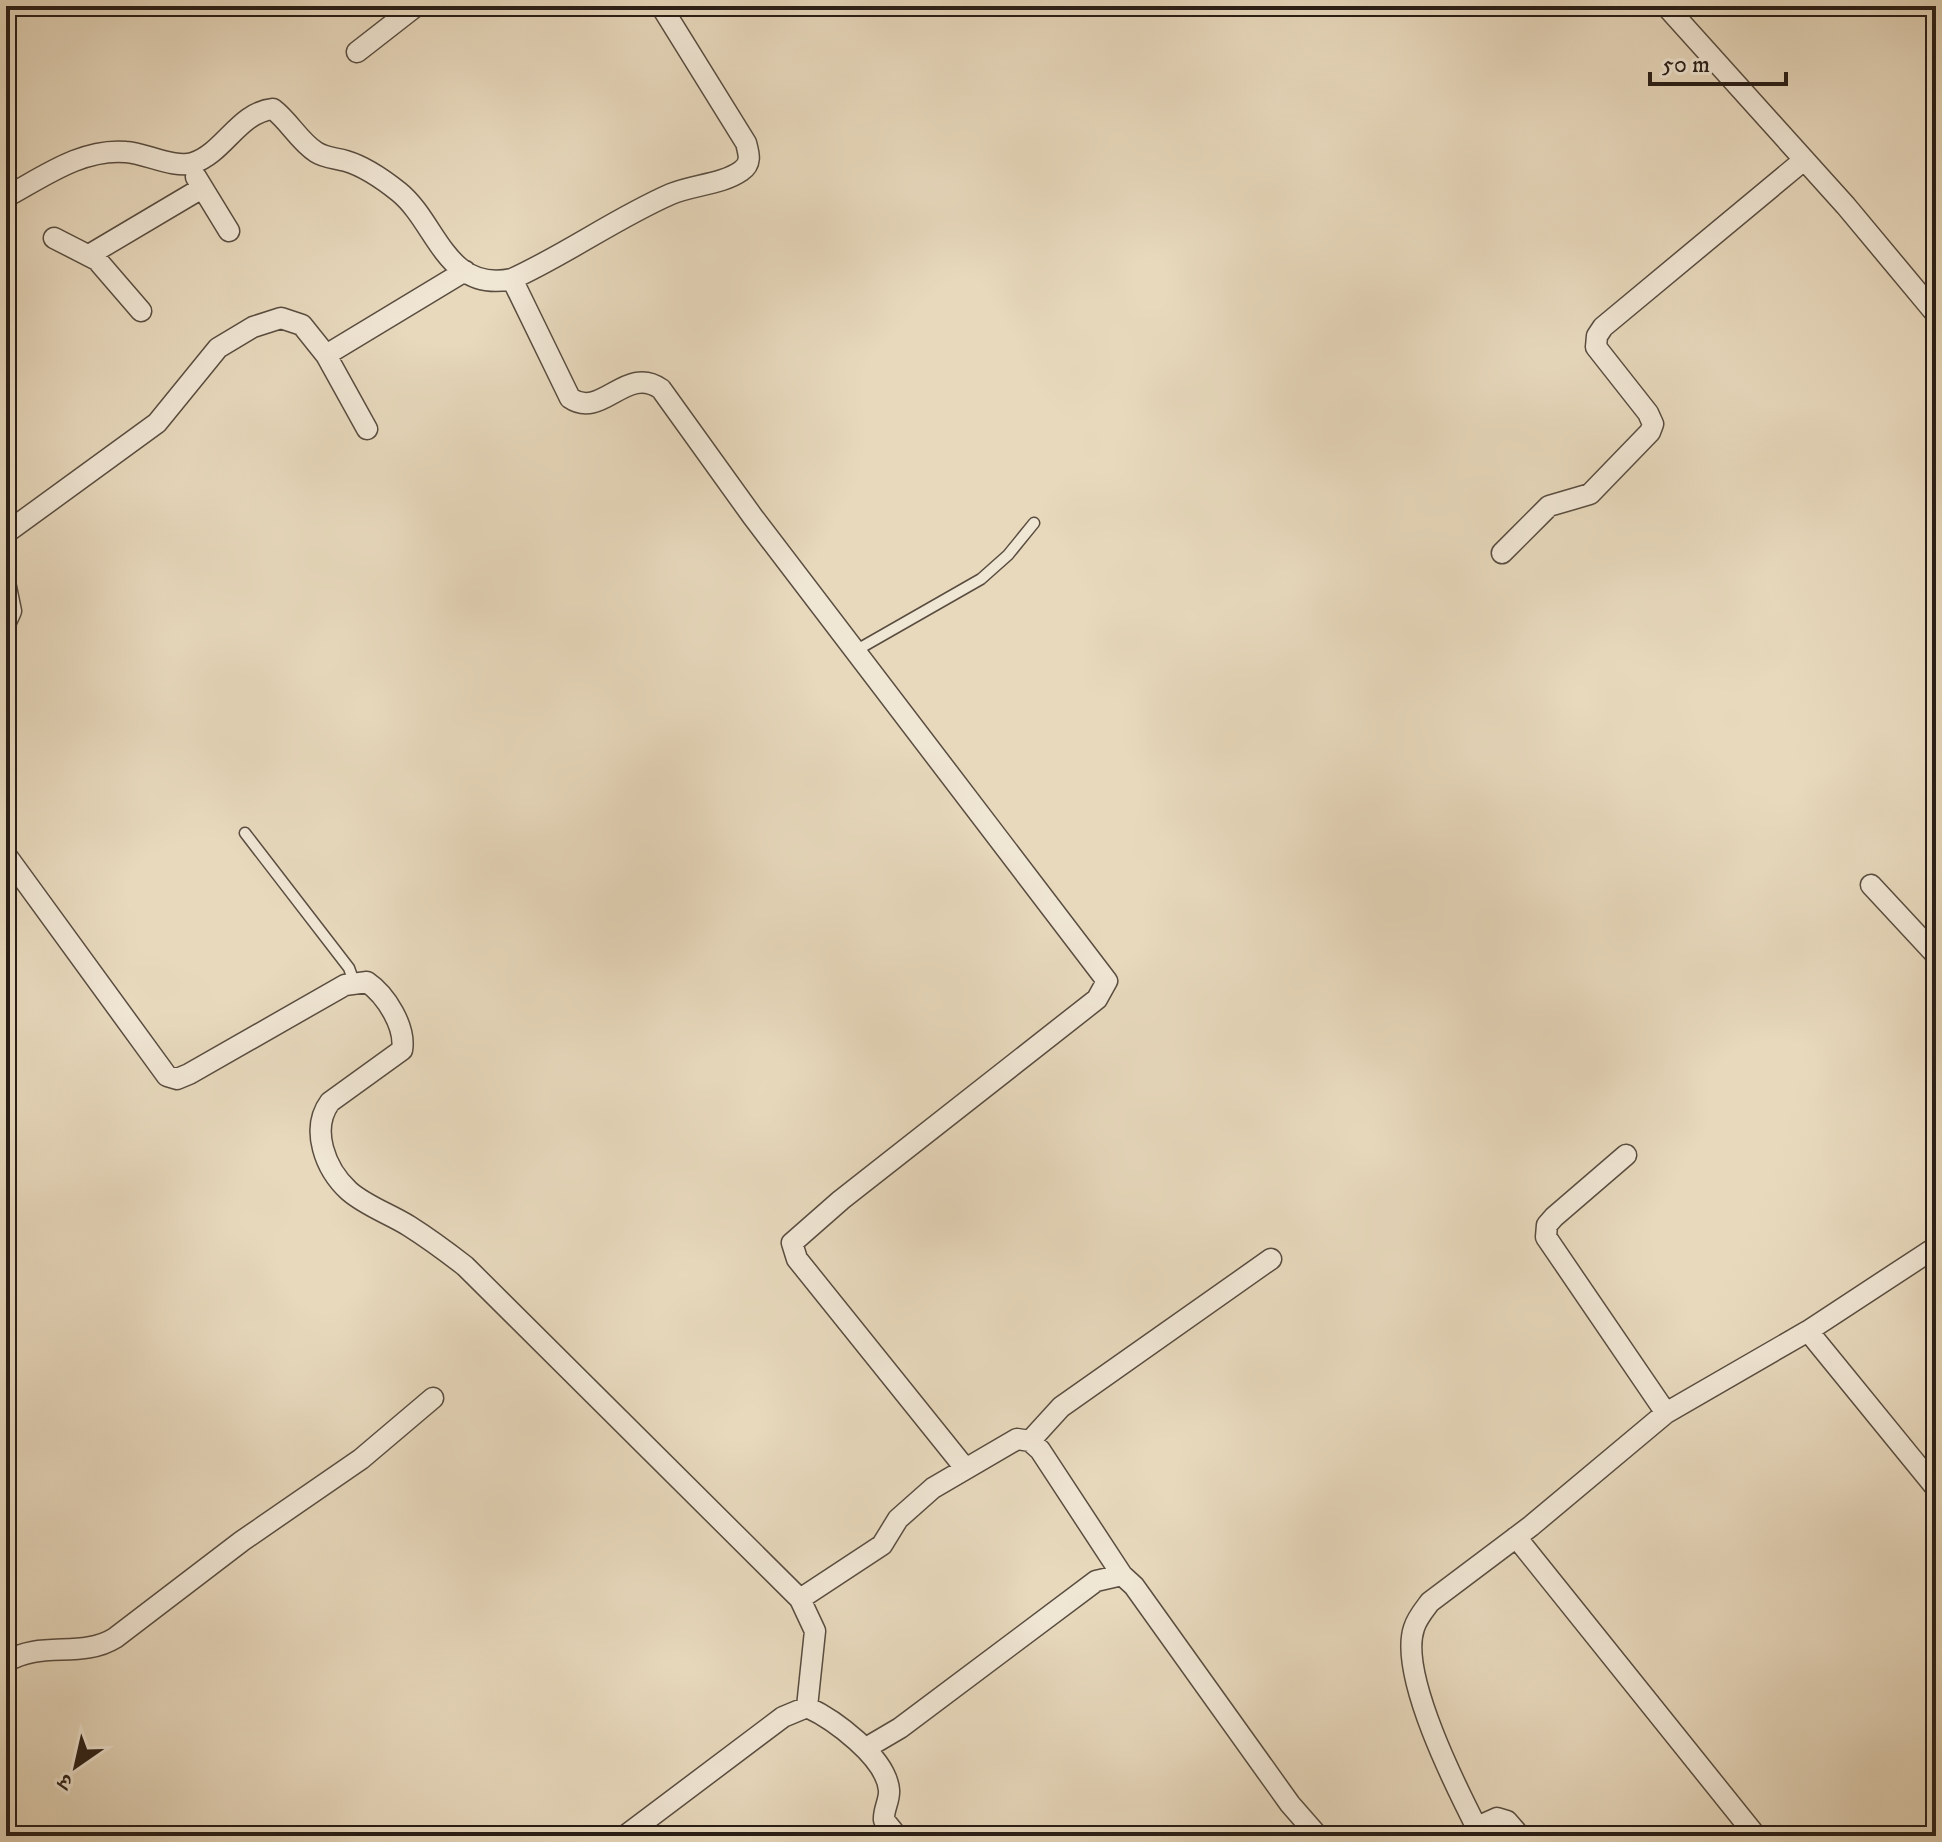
<svg xmlns="http://www.w3.org/2000/svg" width="1942" height="1842" font-family="'IM FELL DW Pica','Noto Serif Devanagari',serif">
  <style>
    .lines { fill: none; stroke-linecap: round; stroke-linejoin: round }
    .lane-casing { stroke: #594d40; stroke-width: 13 }
    .street-casing { stroke: #594d40; stroke-width: 23 }
    .lane { stroke: #f0e6d4; stroke-width: 10 }
    .street { stroke: #f0e6d4; stroke-width: 20 }
  </style>
  <rect width="100%" height="100%" fill="#e8d9bd"/>
  <filter id="stains"><feTurbulence type="fractalNoise" baseFrequency=".0025" numOctaves="4"/><feColorMatrix values="0 0 0 0 .2 0 0 0 0 .09 0 0 0 0 .02 0 0 0 .5 -.17"/></filter>
  <radialGradient id="worn" r=".72"><stop offset=".6" stop-color="#630" stop-opacity="0"/><stop offset="1" stop-color="#630" stop-opacity=".3"/></radialGradient>
  <g class="lines">
    <defs>
      <path id="lane" d="M855,651L981,579L1008,555L1034,523
        M245,833L349,968L354,982"/>
      <path id="street" d="M1666,6L1846,206L1936,314
        M357,52L416,6
        M196,177L229,231
        M6,197C43,177 82,148 126,152C145,153 175,169 193,163C224,153 239,112 273,109C289,121 299,141 316,152C325,158 336,158 346,161C363,166 384,180 399,192C437,223 446,293 512,279C567,254 616,218 671,194C692,185 723,184 741,171C752,164 749,154 746,143L661,6
        M54,238L97,260L141,311
        M89,255L202,188
        M512,279L570,398C602,420 626,364 661,389L753,517L1107,981L1097,999L841,1200L792,1243L797,1259L965,1468
        M326,355L465,271
        M6,533L157,423L218,348L253,327L281,318L302,325L326,355L367,429
        M1502,553L1549,506L1590,494L1650,432L1653,424L1648,413L1596,347L1597,336L1603,327L1804,160
        M6,587L11,611L6,622
        M6,855L167,1076L177,1079L189,1074L345,985L367,982C386,995 406,1027 402,1050L330,1102C310,1129 325,1169 349,1191C366,1206 390,1214 409,1226C428,1238 447,1252 465,1266L800,1599L815,1631L807,1707
        M1871,885L1936,955
        M1626,1155L1554,1217L1547,1225L1546,1237L1666,1413
        M1808,1331L1936,1488
        M1030,1441L1061,1407L1271,1259
        M1516,1537L1756,1836
        M800,1599L882,1545L898,1519L933,1488L1017,1439L1030,1441L1040,1450L1122,1575
        M6,1662C41,1640 81,1659 115,1638L242,1541L361,1459L433,1398
        M866,1748L900,1728L1096,1581L1122,1575L1134,1586L1290,1804L1318,1836
        M1477,1827L1497,1818L1507,1821L1520,1836
        M625,1836L783,1717L807,1707C833,1719 886,1757 889,1790C890,1800 883,1810 884,1820L897,1836
        M1481,1836C1459,1793 1398,1675 1414,1628C1417,1618 1424,1610 1430,1602L1531,1526L1666,1413L1808,1331L1936,1247"/>
    </defs>
    <use href="#lane" class="lane-casing"/>
    <use href="#street" class="street-casing"/>
    <use href="#lane" class="lane"/>
    <use href="#street" class="street"/>
  </g>
  <rect width="1942" height="1842" fill="none" stroke="#e8d9bd" stroke-width="32"/>
  <rect x="8" y="8" width="1926" height="1826" fill="none" stroke="#291e17" stroke-width="4"/>
  <rect x="16" y="16" width="1910" height="1810" fill="none" stroke="#291e17" stroke-width="2"/>
  <g transform="translate(76 1766) rotate(214)" stroke="#f0e6d4" stroke-width="6" paint-order="stroke">
  <path d="M0-6L14 30L0 20L-14 30Z" fill="#291e17"/>
  <text y="-12" font-size="22" font-weight="bold" text-anchor="middle" fill="#291e17">उ</text>
  </g>
  <path d="M1650 72v12h136v-12" fill="none" stroke="#291e17" stroke-width="4"/>
  <text x="1662" y="72" font-size="24" fill="#291e17" stroke="#f0e6d4" stroke-width="6" paint-order="stroke">50 m</text>
  <rect width="100%" height="100%" filter="url(#stains)"/>
  <rect width="100%" height="100%" fill="url(#worn)"/>
</svg>
